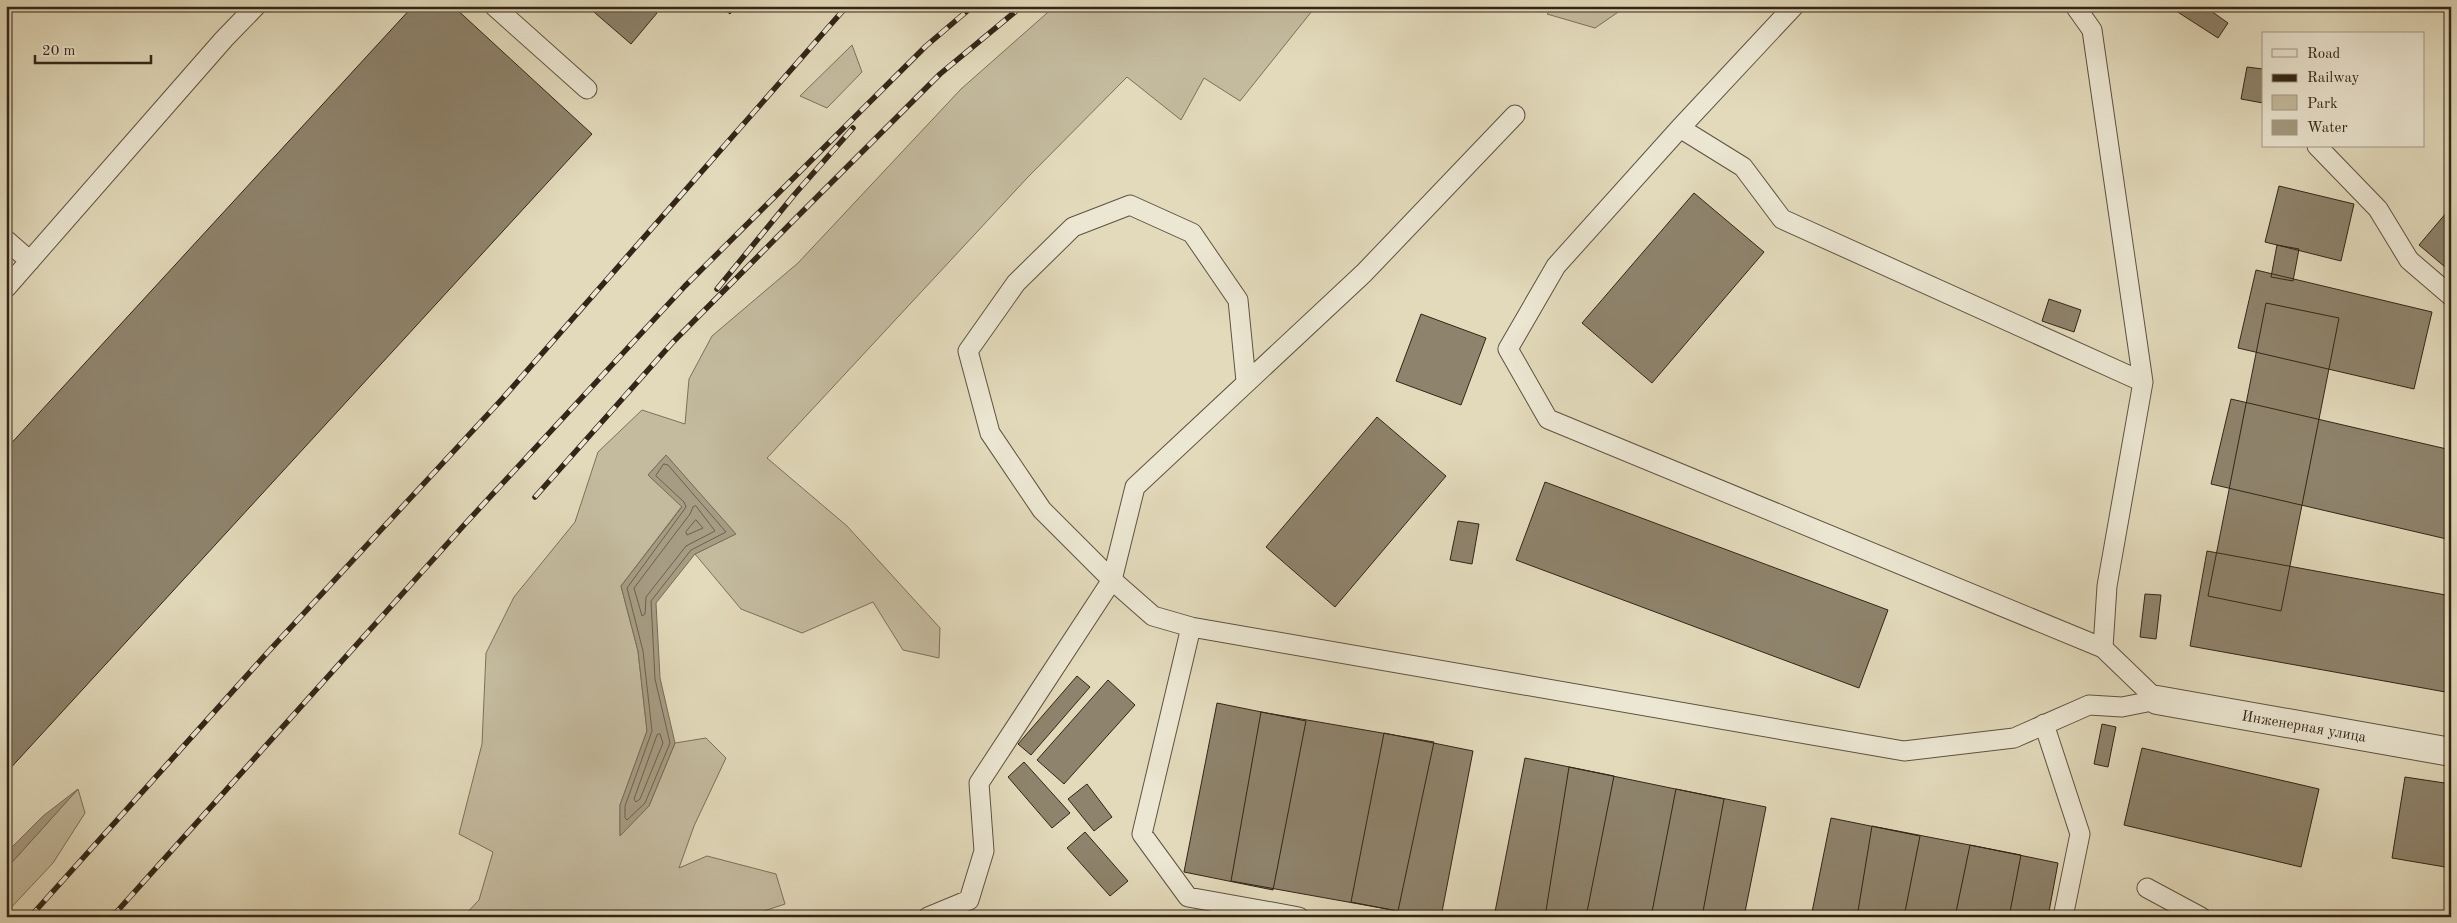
<svg xmlns="http://www.w3.org/2000/svg" width="2457" height="923" font-family="'Old Standard TT',serif">
  <style>
    .green { fill: #c4bb9f; stroke: #7c705b }
    .water { fill: #a69c83; stroke: #786c58 }
    .lines { fill: none; stroke-linecap: round; stroke-linejoin: round }
    .shore { stroke: #6c604d; stroke-width: 1 }
    .building { fill: #8e836c; stroke: #332517 }
    .lane-casing { stroke: #5f5240; stroke-width: 21 }
    .street-casing { stroke: #5f5240; stroke-width: 30 }
    .lane { stroke: #ece7d3; stroke-width: 19 }
    .street { stroke: #ece7d3; stroke-width: 28 }
    .rail-casing { stroke: #332517; stroke-width: 5.5 }
    .rail { stroke: #ece7d3; stroke-width: 4; stroke-dasharray: 11; stroke-linecap: butt }
    .labels { text-anchor: middle; stroke-width: 4; stroke-linejoin: round; paint-order: stroke }
    .street-label { font-size: 15px; fill: #332517; stroke: #ece7d3 }
  </style>
  <rect width="100%" height="100%" fill="#e2dabb"/>
  <filter id="stains"><feTurbulence type="fractalNoise" baseFrequency=".004" numOctaves="4"/><feColorMatrix values="0 0 0 0 .2 0 0 0 0 .09 0 0 0 0 .02 0 0 0 .5 -.17"/></filter>
  <radialGradient id="worn" r=".72"><stop offset=".6" stop-color="#630" stop-opacity="0"/><stop offset="1" stop-color="#630" stop-opacity=".3"/></radialGradient>
  <path class="green" d="M1055,6H1316L1240,101L1204,78L1181,120L1127,77L1028,177L767,458L847,526L940,628L939,658L903,650L873,602L802,633L741,609L695,554L735,534L666,455L648,475L682,506L621,586L638,651L647,731L620,805V835L649,806L675,743L706,738L726,758L694,826L679,868L707,856L776,874L785,904L749,916L735,917H463L479,900L493,852L459,834L482,744L486,653L514,597L575,522L598,452L642,410L685,424L689,379L712,336L798,263L961,89Z
    M1555,6H1627L1595,28L1547,14Z
    M852,45L862,72L827,108L800,96Z
    M78,789L85,813L53,863L6,913V869Z"/>
  <path class="water" d="M666,455L736,534L695,554L656,603L660,678L675,743L649,806L620,836V805L647,731L638,651L621,586L682,507L648,475Z
    M78,789L6,869V853L43,816Z"/>
  <g class="lines">
    <path class="shore" d="M664,464L668,465L726,532L691,550L651,601L655,679L670,743L645,803L627,820L625,818V806L652,731L643,651L627,588L686,507L684,502L656,476Z
      M696,506L715,531L686,546L646,597L645,614L642,616L634,588L690,514L693,507Z
      M696,520L703,528L687,535L686,532Z
      M660,734L663,743L640,799L636,802L634,799L657,735Z"/>
  </g>
  <path class="building" d="M413,6H453L592,134L6,773V449Z
    M587,6H649L657,13L631,44Z
    M720,6H736L730,14Z
    M2175,6H2204L2228,23L2218,38L2173,9Z
    M2247,67L2263,69V103L2241,99Z
    M2279,186L2354,204L2341,261L2265,242Z
    M1694,193L1764,252L1652,383L1582,323Z
    M2447,212L2451,215V272L2419,245Z
    M2277,245L2299,249L2293,281L2271,277Z
    M2256,270L2432,312L2414,389L2238,348Z
    M2049,299L2081,310L2074,332L2042,321Z
    M2266,303L2339,318L2281,611L2208,596Z
    M1421,314L1486,338L1461,405L1396,381Z
    M2231,399L2451,450V540L2211,484Z
    M1377,417L1446,476L1335,607L1266,547Z
    M1545,482L1888,610L1859,688L1516,560Z
    M1458,521L1479,524L1472,564L1450,560Z
    M2207,551L2451,596V693L2190,646Z
    M2145,594L2161,595L2156,639L2140,637Z
    M1077,676L1090,687L1031,755L1018,744Z
    M1108,680L1135,705L1064,784L1037,760Z
    M1217,703L1306,721L1273,890L1184,872Z
    M1261,712L1434,742L1398,911L1231,881Z
    M2102,724L2116,727L2108,767L2094,764Z
    M1384,733L1473,751L1441,917H1428L1351,902Z
    M2142,748L2319,789L2301,867L2124,825Z
    M1525,758L1614,776L1586,917H1494Z
    M1024,762L1070,813L1052,828L1008,777Z
    M1569,767L1724,799L1702,917H1545Z
    M2405,777L2451,784V868L2392,858Z
    M1087,784L1112,817L1094,831L1068,799Z
    M1676,789L1766,807L1744,917H1651Z
    M1831,818L1920,836L1904,917H1811Z
    M1872,826L2021,855L2009,917H1857Z
    M1085,832L1128,881L1110,896L1067,848Z
    M1970,845L2058,863L2048,917H1955Z"/>
  <g class="lines">
    <defs>
      <path id="lane" d="M494,6L587,89
        M1794,6L1680,128L1556,266L1508,349L1548,419L2103,648
        M2075,6L2092,30L2143,382
        M1680,128L1743,167L1782,219L2143,382L2107,586L2103,648L2157,700
        M2317,146L2378,209L2409,260L2451,296
        M6,240L30,261
        M6,288L224,39L256,6
        M1191,627L1153,616L1112,580L1042,510L990,433L968,351L1016,283L1073,227L1130,205L1192,233L1238,300L1246,381
        M2044,724L2080,834L2063,917
        M2147,888L2201,917
        M928,917L969,900L984,851L979,783L1112,580L1135,487L1364,273L1515,115
        M1299,917L1188,897L1142,834L1191,627L1904,751L2014,738L2089,705L2122,707L2157,700"/>
      <path id="street" d="M2157,700L2451,752"/>
    </defs>
    <use href="#lane" class="lane-casing"/>
    <use href="#street" class="street-casing"/>
    <use href="#lane" class="lane"/>
    <use href="#street" class="street"/>
    <defs>
      <path id="rail" d="M717,289L794,195L853,128
        M535,497L673,342L797,217L940,74L1022,6
        M30,917L268,652L503,398L847,6
        M112,917L465,524L685,286L926,46L973,6"/>
    </defs>
    <use href="#rail" class="rail-casing"/>
    <use href="#rail" class="rail"/>
  </g>
  <g class="labels">
    <g class="street-label">
      <text transform="translate(2304 726) rotate(10)" y="5">Инженерная улица</text>
    </g>
  </g>
  <rect width="2457" height="923" fill="none" stroke="#e2dabb" stroke-width="25"/>
  <rect x="8" y="8" width="2442" height="908" fill="none" stroke="#332517" stroke-width="2.5"/>
  <rect x="12" y="12" width="2432" height="898" fill="none" stroke="#332517"/>
  <rect x="2262" y="32" width="162" height="115" fill="#ece7d3" stroke="#a29988"/>
  <rect x="2272" y="49" width="25" height="8" fill="#ece7d3" stroke="#a29988"/>
  <text x="2307" y="58" font-size="15" fill="#332517">Road</text>
  <rect x="2272" y="74" width="25" height="8" fill="#332517" stroke="#a29988"/>
  <text x="2307" y="82" font-size="15" fill="#332517">Railway</text>
  <rect x="2272" y="95" width="25" height="15" fill="#c4bb9f" stroke="#a29988"/>
  <text x="2307" y="108" font-size="15" fill="#332517">Park</text>
  <rect x="2272" y="120" width="25" height="15" fill="#a69c83" stroke="#a29988"/>
  <text x="2307" y="132" font-size="15" fill="#332517">Water</text>
  <path d="M35 55v8h116v-8" fill="none" stroke="#332517" stroke-width="2.5"/>
  <text x="42" y="55" font-size="15" fill="#332517" stroke="#ece7d3" stroke-width="4" paint-order="stroke">20 m</text>
  <rect width="100%" height="100%" filter="url(#stains)"/>
  <rect width="100%" height="100%" fill="url(#worn)"/>
</svg>
